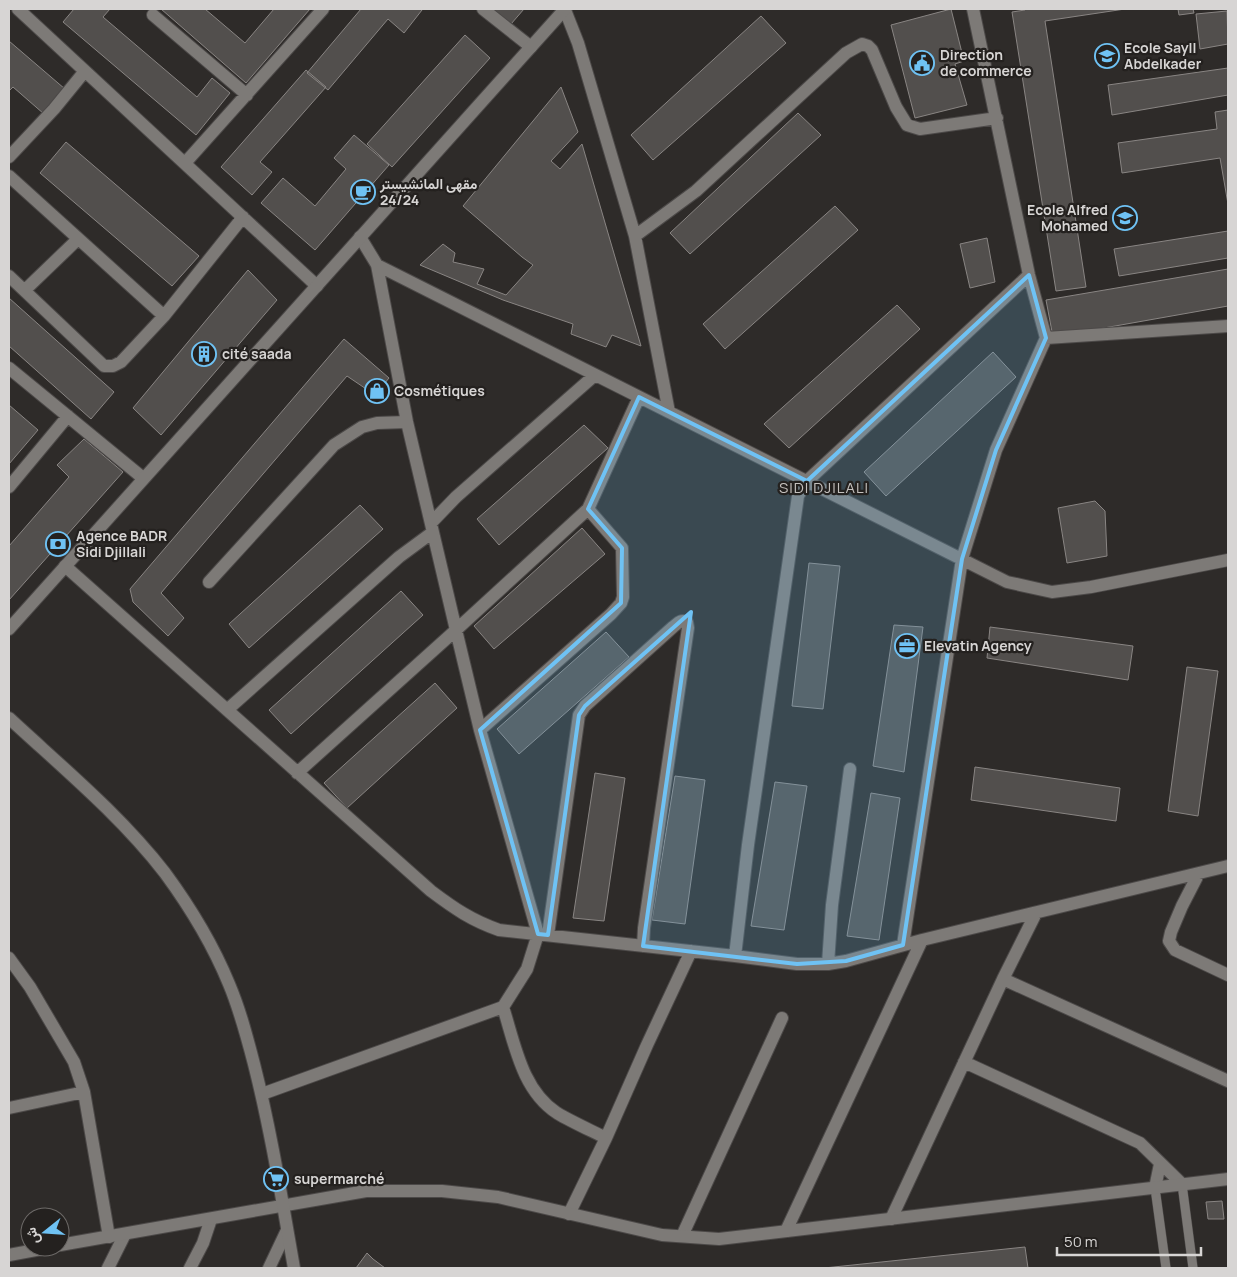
<svg xmlns="http://www.w3.org/2000/svg" width="1237" height="1277" font-family="Manrope,Vazirmatn,sans-serif">
  <style>
    .building { fill: #524f4d; stroke: #898583 }
    .lines { fill: none; stroke-linecap: round; stroke-linejoin: round }
    .service-casing { stroke: #4c4948; stroke-width: 10 }
    .minor-casing { stroke: #4c4948; stroke-width: 14 }
    .tertiary-casing { stroke: #4c4948; stroke-width: 14 }
    .secondary-casing { stroke: #4c4948; stroke-width: 14 }
    .service { stroke: #7d7a77; stroke-width: 9 }
    .minor { stroke: #7d7a77; stroke-width: 12 }
    .tertiary { stroke: #7d7a77; stroke-width: 12 }
    .secondary { stroke: #7d7a77; stroke-width: 12 }
    .marked { fill: #6fc2f4; fill-opacity: 0.2; stroke: #6fc2f4; stroke-width: 4; stroke-linejoin: round }
    .labels { text-anchor: middle; stroke-width: 4.5; stroke-linejoin: round; paint-order: stroke }
    .poi-label { font-size: 14px; font-weight: bold; fill: #d7d5d4; stroke: #24211f; text-anchor: start }
    .neighbourhood-label { font-size: 15px; letter-spacing: 1px; fill: #c5c1be; stroke: #24211f }
  </style>
  <rect width="100%" height="100%" fill="#2e2b29"/>
  <path class="building" d="M74,9H110L103,17L197,97L212,78L230,93L196,135L63,22Z
    M161,9H205L245,43L274,9H310L246,83Z
    M361,9H420L422,10L404,33L388,19L328,90L307,73Z
    M492,9H524L511,24Z
    M951,9L964,61L955,64L967,105L915,118L891,25Z
    M1024,9H1125L1045,21L1086,287L1056,291L1012,12L1025,10Z
    M1178,9H1193L1194,13L1179,15Z
    M1227,11L1228,44L1200,49L1196,14Z
    M761,16L786,43L653,160L631,135Z
    M465,35L490,58L392,167L367,144Z
    M9,41L65,89L44,114L13,87L9,91Z
    M1228,68V95L1112,115L1108,85Z
    M306,70L326,87L260,162L272,172L252,195L221,167Z
    M561,87L578,132L551,161L560,169L582,144L641,346L612,335L606,347L571,334L573,324L503,300L420,265L443,244L455,253L453,262L484,269L477,284L506,295L533,265L522,257L463,206Z
    M1228,110V204L1220,158L1122,173L1118,143L1217,129L1215,112Z
    M798,113L821,135L690,254L670,233Z
    M354,135L389,165L315,250L261,203L283,178L315,206L346,169L334,158Z
    M66,142L199,256L172,286L40,173Z
    M835,206L858,230L725,349L703,324Z
    M1228,231V258L1119,276L1114,249Z
    M987,238L995,282L970,288L960,244Z
    M1228,269V306L1053,337L1046,300Z
    M248,270L277,300L161,435L133,408Z
    M9,298L114,392L91,419L9,346Z
    M897,305L920,329L789,448L764,424Z
    M344,339L389,378L375,395L347,376L161,593L184,618L168,636L133,602L130,589Z
    M993,352L1016,377L886,496L864,472Z
    M9,405L38,430L9,464Z
    M584,425L608,448L499,545L477,519Z
    M84,439L123,472L9,600V546L69,477L57,465Z
    M1095,501L1105,511L1107,556L1067,563L1058,508Z
    M360,505L383,529L249,648L229,624Z
    M582,528L605,554L494,649L474,626Z
    M809,563L840,566L823,709L792,706Z
    M401,591L423,615L291,734L269,710Z
    M894,625L923,627L904,772L873,766Z
    M990,627L1133,646L1128,680L987,658Z
    M606,632L629,657L519,754L497,729Z
    M1187,667L1218,671L1198,816L1168,811Z
    M435,683L457,708L347,808L324,783Z
    M975,767L1120,788L1116,821L971,800Z
    M595,773L625,778L604,921L573,918Z
    M675,776L705,780L685,924L652,920Z
    M775,782L807,786L784,930L751,926Z
    M871,793L900,798L879,940L847,936Z
    M1222,1201L1224,1219H1208L1206,1202Z
    M1025,1247L1028,1268H824Z
    M367,1253L373,1259L385,1268H356Z"/>
  <g class="lines">
    <defs>
      <path id="service" d="M1182,1184L1193,1268
        M1155,1188L1166,1268"/>
      <path id="minor" d="M18,9L317,286
        M483,9L531,47
        M565,10L578,43L635,236L669,412
        M153,15L247,95
        M9,157L54,109L85,71
        M185,163L323,9
        M9,176L164,316
        M635,236L696,191L846,53L862,44L868,46L872,50L896,107L907,125L920,129L997,118
        M360,237L377,265L1007,582L1052,592L1091,587L1228,560
        M9,276L104,366H113L121,362L164,316L243,217
        M25,290L78,239
        M1046,338L1228,326
        M9,368L143,478
        M9,487L68,416
        M431,523L456,497L595,375
        M65,566L431,891C455,909 471,920 499,930L735,956L797,964H828L846,961L922,940L1228,866
        M209,582L334,445L362,427L377,423L407,422
        M227,710L399,557L433,532
        M480,730L611,614L621,603L623,597L622,548L588,509
        M297,773L456,630L588,509L639,397
        M1199,873L1182,906L1171,932L1169,941L1175,950L1228,975
        M548,935L579,715L585,706L673,627C678,623 681,619 687,622L688,628L644,928L643,946
        M903,945L962,559L996,450L1046,338L1029,275L973,9
        M735,956L748,845L798,496L807,481L1029,275
        M9,958L30,987L74,1062L84,1092L109,1237
        M828,964L832,905L850,769
        M1003,979L1228,1081
        M503,1007C515,1045 522,1090 557,1113C572,1122 590,1130 606,1138L647,1045L691,951
        M964,1062L1140,1143L1182,1184
        M262,1094L503,1007L527,969L538,934L480,730L456,630L407,422L377,265
        M9,1108L84,1092
        M1155,1188L1160,1164
        M569,1214L606,1138
        M891,1219L1003,979L1036,913
        M786,1231L922,940
        M682,1236L782,1018
        M108,1268L125,1234
        M190,1268L203,1243L211,1219
        M269,1268L287,1230"/>
      <path id="tertiary" d="M60,1245L366,1191H442L498,1197L662,1235L719,1239L1228,1179
        M9,1255L52,1247"/>
      <path id="secondary" d="M9,629L565,9
        M9,718C63,768 120,815 165,873C190,907 213,945 229,984C240,1010 247,1037 254,1064C271,1131 282,1200 294,1268"/>
    </defs>
    <use href="#service" class="service-casing"/>
    <use href="#minor" class="minor-casing"/>
    <use href="#tertiary" class="tertiary-casing"/>
    <use href="#secondary" class="secondary-casing"/>
    <use href="#service" class="service"/>
    <use href="#minor" class="minor"/>
    <use href="#tertiary" class="tertiary"/>
    <use href="#secondary" class="secondary"/>
  </g>
  <path class="marked" d="M1029,275L1046,338L996,450L962,559L903,945L846,961L797,964L643,946L691,612L585,706L579,715L548,935L538,934L480,730L621,603L622,548L588,509L639,397L807,481Z"/>
  <defs>
    <symbol id="school-ring" viewBox="-11 -11 22 22"><circle r="9.5" fill="#24211f" stroke="#6fc2f4" stroke-width="1.5"/><path d="M0-5L7-2L0 1L-7-2ZM-4 1L0 2.5L4 1V4Q0 6-4 4Z" fill="#6fc2f4"/></symbol>
    <symbol id="civic-ring" viewBox="-11 -11 22 22"><circle r="9.5" fill="#24211f" stroke="#6fc2f4" stroke-width="1.5"/><path d="M-.6-6.5H3V-4.5H.6V-3L4-1V1h2V6H-6V1h2V-1L-.6-3ZM-1.2 2.5V6h2.4V2.5Z" fill="#6fc2f4"/></symbol>
    <symbol id="cafe-ring" viewBox="-11 -11 22 22"><circle r="9.5" fill="#24211f" stroke="#6fc2f4" stroke-width="1.5"/><path d="M-5.5-4.5H6V0H3Q3 3.5 0 3.5H-2.5Q-5.5 3.5-5.5 0ZM3-3.2v2h1.7v-2ZM-6 4.5H4V6H-6Z" fill="#6fc2f4"/></symbol>
    <symbol id="building-ring" viewBox="-11 -11 22 22"><circle r="9.5" fill="#24211f" stroke="#6fc2f4" stroke-width="1.5"/><path d="M-4-6H4V6H1V3H-1V6H-4ZM-2.5-4.3h1.7v1.8h-1.7ZM.8-4.3h1.7v1.8H.8ZM-2.5-1h1.7V.8h-1.7ZM.8-1h1.7V.8H.8Z" fill="#6fc2f4"/></symbol>
    <symbol id="shop-ring" viewBox="-11 -11 22 22"><circle r="9.5" fill="#24211f" stroke="#6fc2f4" stroke-width="1.5"/><path d="M-5-2.5h2.3a2.7 3.5 0 0 1 5.4 0H5L5.5 6h-11ZM-1.5-2.5h3a1.5 2.3 0 0 0-3 0Z" fill="#6fc2f4"/></symbol>
    <symbol id="bank-ring" viewBox="-11 -11 22 22"><circle r="9.5" fill="#24211f" stroke="#6fc2f4" stroke-width="1.5"/><path d="M-6-4H6V4H-6ZM0-2.3a2.3 2.3 0 1 0 0 4.6a2.3 2.3 0 1 0 0-4.6Z" fill="#6fc2f4"/></symbol>
    <symbol id="office-ring" viewBox="-11 -11 22 22"><circle r="9.5" fill="#24211f" stroke="#6fc2f4" stroke-width="1.5"/><path d="M-6-3h4V-5.5h4V-3h4V5H-6ZM-1-4.5V-3h2v-1.5ZM-6 0V1H6V0Z" fill="#6fc2f4"/></symbol>
    <symbol id="supermarket-ring" viewBox="-11 -11 22 22"><circle r="9.5" fill="#24211f" stroke="#6fc2f4" stroke-width="1.5"/><path d="M-6-5.5h2.5l.6 2H6L4.5 2H-2.5L-4.4-4H-6ZM-1.5 3.2a1.3 1.3 0 1 0 .1 0ZM3 3.2a1.3 1.3 0 1 0 .1 0Z" fill="#6fc2f4"/></symbol>
  </defs>
  <g fill-rule="evenodd">
    <use href="#school-ring" x="1093" y="42" width="28" height="28"/>
    <use href="#civic-ring" x="908" y="49" width="28" height="28"/>
    <use href="#cafe-ring" x="349" y="178" width="28" height="28"/>
    <use href="#school-ring" x="1111" y="204" width="28" height="28"/>
    <use href="#building-ring" x="190" y="340" width="28" height="28"/>
    <use href="#shop-ring" x="363" y="377" width="28" height="28"/>
    <use href="#bank-ring" x="44" y="530" width="28" height="28"/>
    <use href="#office-ring" x="893" y="632" width="28" height="28"/>
    <use href="#supermarket-ring" x="262" y="1165" width="28" height="28"/>
  </g>
  <g class="labels">
    <g class="poi-label">
      <text x="1124" y="53">Ecole Sayll<tspan x="1124" dy="16">Abdelkader</tspan></text>
      <text x="940" y="60">Direction<tspan x="940" dy="16">de commerce</tspan></text>
      <text x="380" y="189">مقهى المانشيستر<tspan x="380" dy="16">24/24</tspan></text>
      <text x="1108" y="215" text-anchor="end">Ecole Alfred<tspan x="1108" dy="16">Mohamed</tspan></text>
      <text x="222" y="359">cité saada</text>
      <text x="394" y="396">Cosmétiques</text>
      <text x="76" y="541">Agence BADR<tspan x="76" dy="16">Sidi Djillali</tspan></text>
      <text x="924" y="651">Elevatin Agency</text>
      <text x="294" y="1184">supermarché</text>
    </g>
    <g class="neighbourhood-label">
      <text x="824" y="493">SIDI DJILALI</text>
    </g>
  </g>
  <rect width="1237" height="1277" fill="none" stroke="#d7d5d4" stroke-width="20"/>
  <g transform="translate(45 1232) rotate(253)"><circle r="24" fill="#24211f" stroke="#6c6967"/>
  <path d="M0-4L9 19L0 12L-9 19Z" fill="#6fc2f4"/>
  <text y="-8" font-size="14" font-weight="bold" text-anchor="middle" fill="#d7d5d4">ش</text>
  </g>
  <path d="M1057 1247v8h144v-8" fill="none" stroke="#d7d5d4" stroke-width="2.5"/>
  <text x="1064" y="1247" font-size="15" fill="#d7d5d4" stroke="#24211f" stroke-width="4" paint-order="stroke">50 m</text>
</svg>
